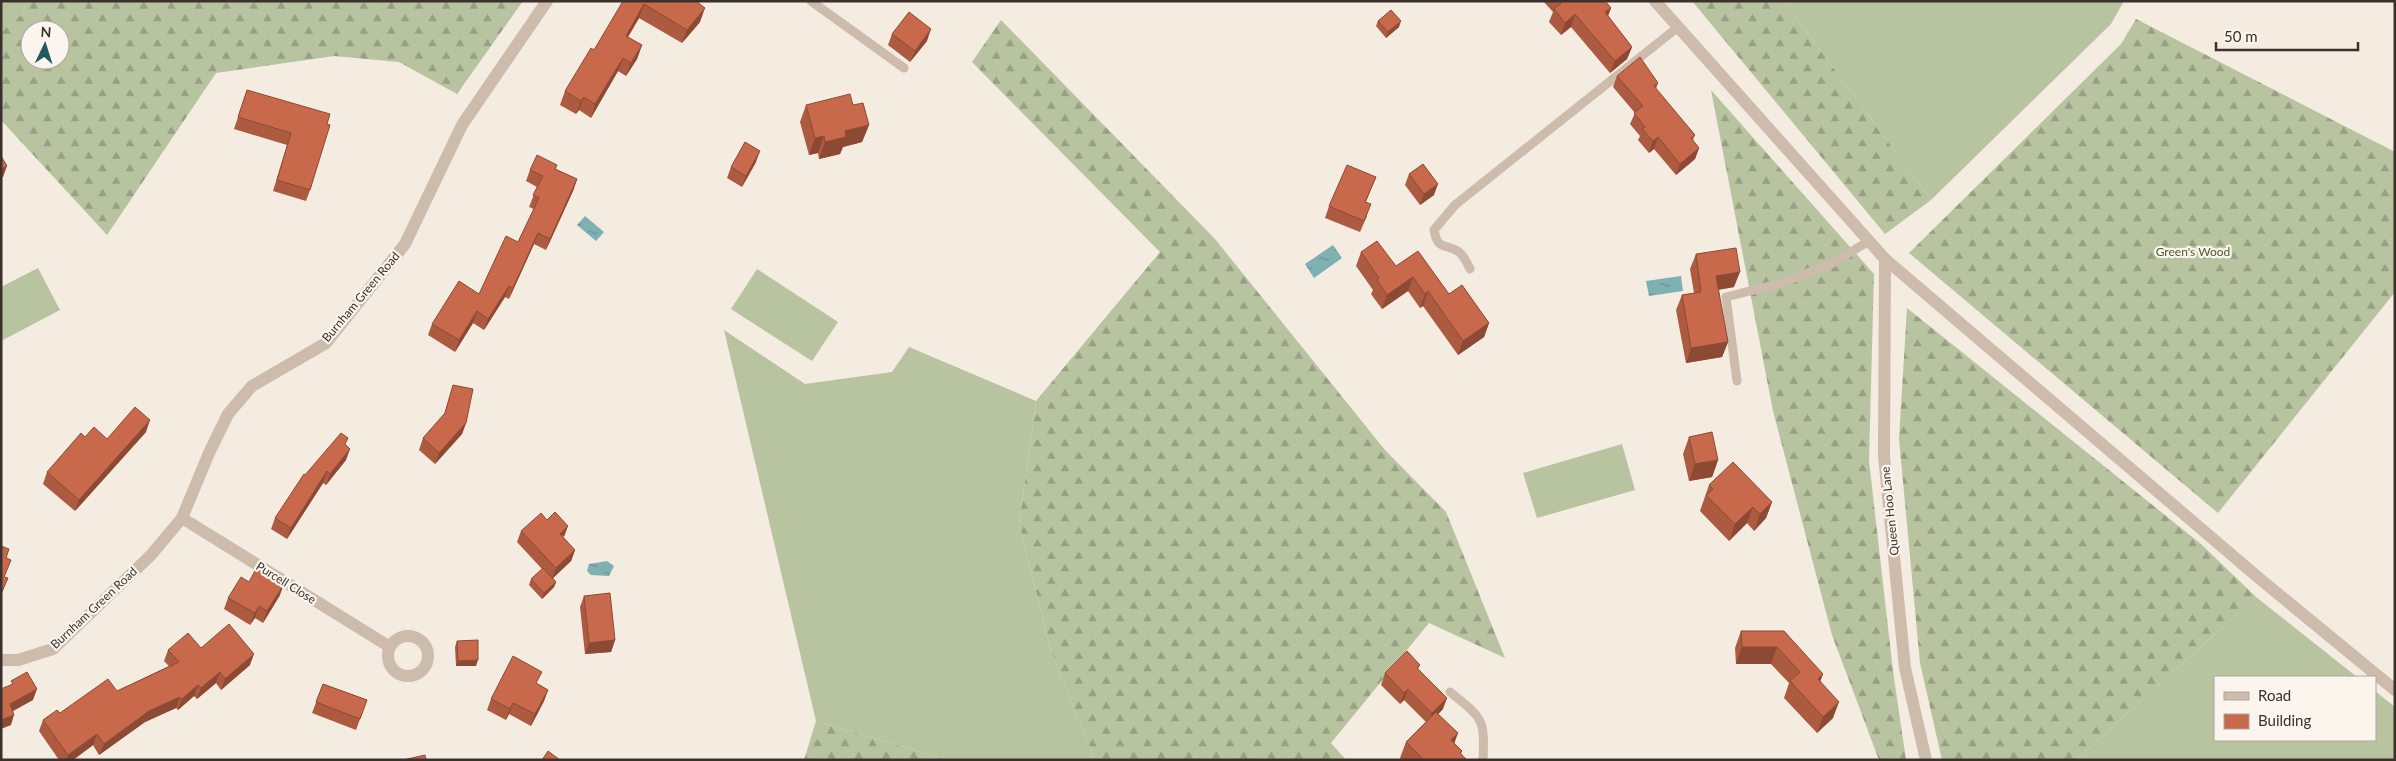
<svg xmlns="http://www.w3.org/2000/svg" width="2396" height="761" font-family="Lato,sans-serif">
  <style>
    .grass { fill: #b8c4a0 }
    .forest { fill: url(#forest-firs); fill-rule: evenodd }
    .water { fill: url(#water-ripples) }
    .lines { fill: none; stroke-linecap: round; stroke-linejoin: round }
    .service { stroke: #cdbbac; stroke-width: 9 }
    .minor { stroke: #cdbbac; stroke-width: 12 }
    .tertiary { stroke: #cdbbac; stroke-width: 12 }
    .wall { fill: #ac5a40 }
    .shaded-wall { fill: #8c4a34 }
    .building { fill: #c8694b; stroke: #8c4a34 }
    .labels { text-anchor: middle; stroke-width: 4.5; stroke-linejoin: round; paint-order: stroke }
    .park-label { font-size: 12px; fill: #4a5a2e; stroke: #fbf5ee }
    .street-label { font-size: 12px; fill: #3b302b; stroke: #fbf5ee }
  </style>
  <defs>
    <pattern id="forest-firs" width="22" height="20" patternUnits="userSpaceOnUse" patternTransform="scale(1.25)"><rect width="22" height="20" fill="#b8c4a0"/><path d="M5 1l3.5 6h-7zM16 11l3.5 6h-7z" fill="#97a083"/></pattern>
    <pattern id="water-ripples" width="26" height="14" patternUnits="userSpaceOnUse" patternTransform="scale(1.25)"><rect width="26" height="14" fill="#7fb0b2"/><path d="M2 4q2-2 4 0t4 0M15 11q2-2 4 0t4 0" fill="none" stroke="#699091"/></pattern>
  </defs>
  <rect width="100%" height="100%" fill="#f4ebe1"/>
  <path class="grass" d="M1,1H27L22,14L1,32Z
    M1784,1H2124L2111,24L1931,200Z
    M38,268L60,310L1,341V287Z
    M757,269L838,322L812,361L731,309Z
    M724,330L805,384L892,372L909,347L1036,401L1019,524L1051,651L1095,760H947L816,721Z
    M1622,444L1635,490L1537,518L1523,473Z
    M2256,597L2357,677H2215V740H2375V691L2395,707V760H2076Z"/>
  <path class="forest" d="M27,1H523L457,94L399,62L334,56L216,73L107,235L1,120V32L22,14ZM30,30H60V60H30Z
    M1692,1H1784L1931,200L1885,234Z
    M2136,19L2395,152V292L2218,513L1909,253L2121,44Z
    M1001,20L1215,239L1385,450L1446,512L1505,658L1429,623L1331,743L1346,760H1095L1051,651L1019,524L1036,401L1160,252L972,62Z
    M1711,90L1874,274L1869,461L1893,671L1906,760H1879L1832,635L1773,411Z
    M1907,308L2201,544L2256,597L2076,760H1942L1920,663L1899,439Z
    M816,721L947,760H804Z"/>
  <path class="water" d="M585,216L604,232L596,241L577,225Z
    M1333,245L1342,258L1314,278L1305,264Z
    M1681,276L1683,291L1649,296L1646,281Z
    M607,561L614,566L609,576L591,575L587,571L589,564Z"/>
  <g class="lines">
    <path class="service" d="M811,1L904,68
      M1470,269C1467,263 1465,257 1459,252C1445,242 1438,252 1434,230L1455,205L1678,27
      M1737,381L1726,297L1781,283L1831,264L1869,241
      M1450,692C1482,718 1485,717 1483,760"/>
    <path class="minor" d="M1885,259L1884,456L1905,668L1926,760
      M182,518L390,647
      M388 656a20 20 0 1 1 40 0a20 20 0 1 1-40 0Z"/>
    <path class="tertiary" d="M1655,1L1885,259L2260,579L2395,690
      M1,660H18L53,649L151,555L182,518L209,453L228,414L252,386L326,343L405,244L462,125L547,1"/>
  </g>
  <path class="wall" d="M620,1H696L700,22L682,43L639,18L628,37L642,45L637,59L626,76L618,71L591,118L579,110L576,114L560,105L565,91L594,50L623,3Z
    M1543,1H1605L1611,8L1608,16L1632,47L1627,59L1610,73L1571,27L1561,35L1549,22L1553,12Z
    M1378,21L1399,27L1386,38L1376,26Z
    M892,34L927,41L910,62L888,45Z
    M1617,76L1658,83L1656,89L1695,135L1693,140L1699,148L1695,159L1676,175L1654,149L1649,153L1638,140L1640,136L1630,124L1635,113L1613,87Z
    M247,90L327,124L310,190L306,201L273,191L287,145L234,129Z
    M806,105H853L869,125L862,142L843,147L840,154L819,159L818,153L809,155L800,122Z
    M756,162L742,187L727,178L731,167Z
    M557,165L555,169L577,179L573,191L546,250L534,244L509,299L505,297L484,330L473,323L455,352L428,335L432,324L479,294L518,242L534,209L529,207L537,187L526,181L530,170Z
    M1409,174L1434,195L1420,205L1405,185Z
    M1376,177L1366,202L1367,216L1360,232L1325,218L1329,206Z
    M1361,252L1396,266L1449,294L1489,323L1484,337L1458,355L1423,306L1420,308L1408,291L1382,309L1371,294L1373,290L1356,266Z
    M1696,254L1734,287L1718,290L1728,342L1722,357L1686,363L1676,310L1682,295L1694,293L1690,269Z
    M453,385L466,423L462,434L435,464L419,450L423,438L444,415Z
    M146,432L75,511L43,484L47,472L85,437L107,439Z
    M1689,437L1718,460L1712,477L1689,481L1683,454Z
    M346,445V460L326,485L323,483L287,539L271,529L275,518L305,475Z
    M1709,485L1772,502L1766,518L1754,531L1747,523L1729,541L1700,511Z
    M521,531L564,538L575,550L571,561L553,578L556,582L554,587L542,599L529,585L531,579L542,569L517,542Z
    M249,582L280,595L263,623L255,618L250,625L224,609L228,598Z
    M584,596L615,640L611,652L585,654L580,607Z
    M1741,631H1784L1821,682L1833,718L1817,733L1784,698L1789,683L1771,664H1736L1735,648Z
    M457,641L476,666H456L455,647Z
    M201,648L250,665L221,690L216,683L197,699L194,696L178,710L176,708L145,722L99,755L93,745L73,760H59L39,731L43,720L117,691L169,666L164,661L168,650Z
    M1420,665L1418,669L1443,709L1438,714L1454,743L1462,751L1461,754L1467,760H1401L1400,758L1406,742L1426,722L1404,700L1400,704L1381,685L1385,673Z
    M323,684L367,700L356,730L312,713Z
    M538,684L548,690L544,701L531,726L509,714L506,720L487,710L491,699Z"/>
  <path class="shaded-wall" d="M644,4L639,18L621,49L626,36Z
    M705,8L700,22L682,43L687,30Z
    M1611,8L1606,21L1605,12Z
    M1575,14L1571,27L1561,35L1565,23Z
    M1401,21L1399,27L1386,38L1388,32Z
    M931,29L927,41L910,62L915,51Z
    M642,45L637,59L626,76L631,63Z
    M1632,47L1627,59L1610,73L1615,61Z
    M623,58L618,71L591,118L595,104Z
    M584,97L579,110L576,114L581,101Z
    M869,125L862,142L843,147L840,154L819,159L825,142L845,131Z
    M824,136L818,153L809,155L815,138Z
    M1658,137L1654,149L1649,153L1653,141Z
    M1699,148L1695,159L1676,175L1680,164Z
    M760,151L756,162L742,187L746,176Z
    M7,166L3,177L1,178V169Z
    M577,179L573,191L546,250L550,239Z
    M1438,184L1434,195L1420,205L1424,194Z
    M538,233L534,244L509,299L513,288Z
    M1740,272L1734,287L1710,291L1716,276Z
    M1413,277L1408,291L1382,309L1387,295Z
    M509,286L505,297L484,330L488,319Z
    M1428,291L1423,306L1420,308L1425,294Z
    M477,311L473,323L455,352L459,340Z
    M1489,323L1484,337L1458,355L1463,341Z
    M1728,342L1722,357L1686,363L1691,348Z
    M150,420L146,432L75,511L79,500Z
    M466,423L462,434L435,464L439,453Z
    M350,449L346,460L326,485L330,474Z
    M1718,460L1712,477L1689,481L1695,464Z
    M327,471L323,483L287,539L291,528Z
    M1772,502L1766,518L1754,531L1760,514Z
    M1753,507L1747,523L1729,541L1735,524Z
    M568,526L564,537L560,534Z
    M575,550L571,561L552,579L556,568Z
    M556,582L554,587L542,599L544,593Z
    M284,584L280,595L263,623L267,611Z
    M259,606L255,618L250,625L255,613Z
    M615,640L611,652L585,654L589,643Z
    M1742,647H1777L1771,664H1736Z
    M254,654L250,665L221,690L225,679Z
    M478,660L476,666H456L458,661Z
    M220,672L216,683L197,699L201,688Z
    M1823,674L1817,691L1818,679Z
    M198,685L194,696L178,710L182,699Z
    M37,689L33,700L6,715L10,704Z
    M1408,689L1404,700L1400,704L1404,693Z
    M548,690L544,701L531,726L535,714Z
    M180,697L176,708L145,722L99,755L104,744L149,711Z
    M1447,698L1443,709L1428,724L1432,713Z
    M1839,702L1833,718L1817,733L1823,717Z
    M513,703L509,714L506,720L510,709Z
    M14,715L11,725L1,729V720Z
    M1458,733L1452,750L1451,740Z
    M97,734L93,745L73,760H66L68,755Z"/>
  <path class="building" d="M623,1H696L705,8L687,30L644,4L626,36L642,45L631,63L623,58L595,104L584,97L581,101L565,91L591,48L594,50Z
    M1560,1H1605L1611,8L1605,12L1632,47L1615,61L1575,14L1565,23L1554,9L1561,3Z
    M1391,10L1401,21L1388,32L1378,21Z
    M909,12L931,29L915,51L892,34Z
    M1640,57L1658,83L1654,86L1695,135L1691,138L1699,148L1680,164L1658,137L1653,141L1642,129L1645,127L1634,113L1643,106L1617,76Z
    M247,90L330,114L327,124L330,125L310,190L277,180L291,133L238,117Z
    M850,94L853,105L863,103L869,125L845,131L846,137L825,142L824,136L815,138L806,105Z
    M745,142L760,151L746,176L731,167Z
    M537,155L557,165L555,169L577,179L550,239L538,233L513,288L509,286L488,319L477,311L459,340L432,324L459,281L479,294L506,236L518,242L539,198L533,195L543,176L530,170Z
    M1,156L7,166L1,169Z
    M1423,164L1438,184L1424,194L1409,174Z
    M1347,165L1376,177L1365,202L1371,204L1364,221L1329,206Z
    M1377,241L1396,266L1418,251L1449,294L1462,285L1489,323L1463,341L1428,291L1425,294L1413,277L1387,295L1377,280L1379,278L1361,252Z
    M1736,248L1740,272L1716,276L1728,342L1691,348L1682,295L1701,292L1696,254Z
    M453,385L473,389L466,423L439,453L423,438L445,413Z
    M135,407L150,420L79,500L47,472L81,433L85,437L94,427L107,439Z
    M1712,432L1718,460L1695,464L1689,437Z
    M341,433L348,438L345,444L350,449L330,474L327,471L291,528L275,518L304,474L305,475Z
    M1733,462L1772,502L1760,514L1753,507L1735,524L1706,495L1713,489L1709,485Z
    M555,512L568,526L560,534L575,550L556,568L521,531L541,513L547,520Z
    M1,546L9,549L6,558L11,560L4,577L8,578L1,594Z
    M257,567L284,584L267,611L259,606L255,613L228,598L241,577L249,582Z
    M543,568L556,582L544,593L531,579Z
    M610,593L615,640L589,643L584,596Z
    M229,624L254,654L225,679L220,672L201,688L198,685L182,699L180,697L149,711L104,744L97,734L68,755L43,720L57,710L60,713L108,679L117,691L179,662L168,650L188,633L201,648Z
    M1741,631H1784L1823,674L1818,679L1839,702L1823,717L1790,681L1800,672L1777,647H1742Z
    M478,640V660L458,661L457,641Z
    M1407,651L1420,665L1417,668L1447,698L1432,713L1408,689L1404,693L1385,673Z
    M513,656L542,672L536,683L548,690L535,714L513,703L510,709L491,699Z
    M27,672L37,689L10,704L14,715L1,720V689L13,684L11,681Z
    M323,684L367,700L360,719L316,702Z
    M1436,712L1458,733L1451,740L1462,751L1460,753L1467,760H1424L1406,742Z
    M548,751L560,760H542Z
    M425,755L426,760H403Z"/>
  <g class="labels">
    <g class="park-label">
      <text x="2193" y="256">Green's Wood</text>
    </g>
    <g class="street-label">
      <text transform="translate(361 297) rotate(-50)" y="4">Burnham Green Road</text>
      <text transform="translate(1890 511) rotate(-96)" y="4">Queen Hoo Lane</text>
      <text transform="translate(286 583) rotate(32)" y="4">Purcell Close</text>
      <text transform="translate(94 608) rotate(-43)" y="4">Burnham Green Road</text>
    </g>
  </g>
  <rect width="2396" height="761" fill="none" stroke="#3b302b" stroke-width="5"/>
  <rect x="2214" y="676" width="162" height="65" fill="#fbf5ee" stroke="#aea6a0"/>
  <rect x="2224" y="692" width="25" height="8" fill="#cdbbac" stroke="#aea6a0"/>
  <text x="2258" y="701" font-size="15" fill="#3b302b">Road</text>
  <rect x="2224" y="714" width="25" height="15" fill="#c8694b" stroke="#aea6a0"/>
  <text x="2258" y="726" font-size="15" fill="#3b302b">Building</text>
  <g transform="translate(45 45) rotate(4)"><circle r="24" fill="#fbf5ee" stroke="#aea6a0"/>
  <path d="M0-4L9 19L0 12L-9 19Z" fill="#1f5a5e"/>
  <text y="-8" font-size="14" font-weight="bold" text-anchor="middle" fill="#3b302b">N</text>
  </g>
  <path d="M2216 42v8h142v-8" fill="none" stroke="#3b302b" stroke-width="2.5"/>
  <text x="2224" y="42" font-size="15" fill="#3b302b" stroke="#fbf5ee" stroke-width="4" paint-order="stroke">50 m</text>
</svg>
